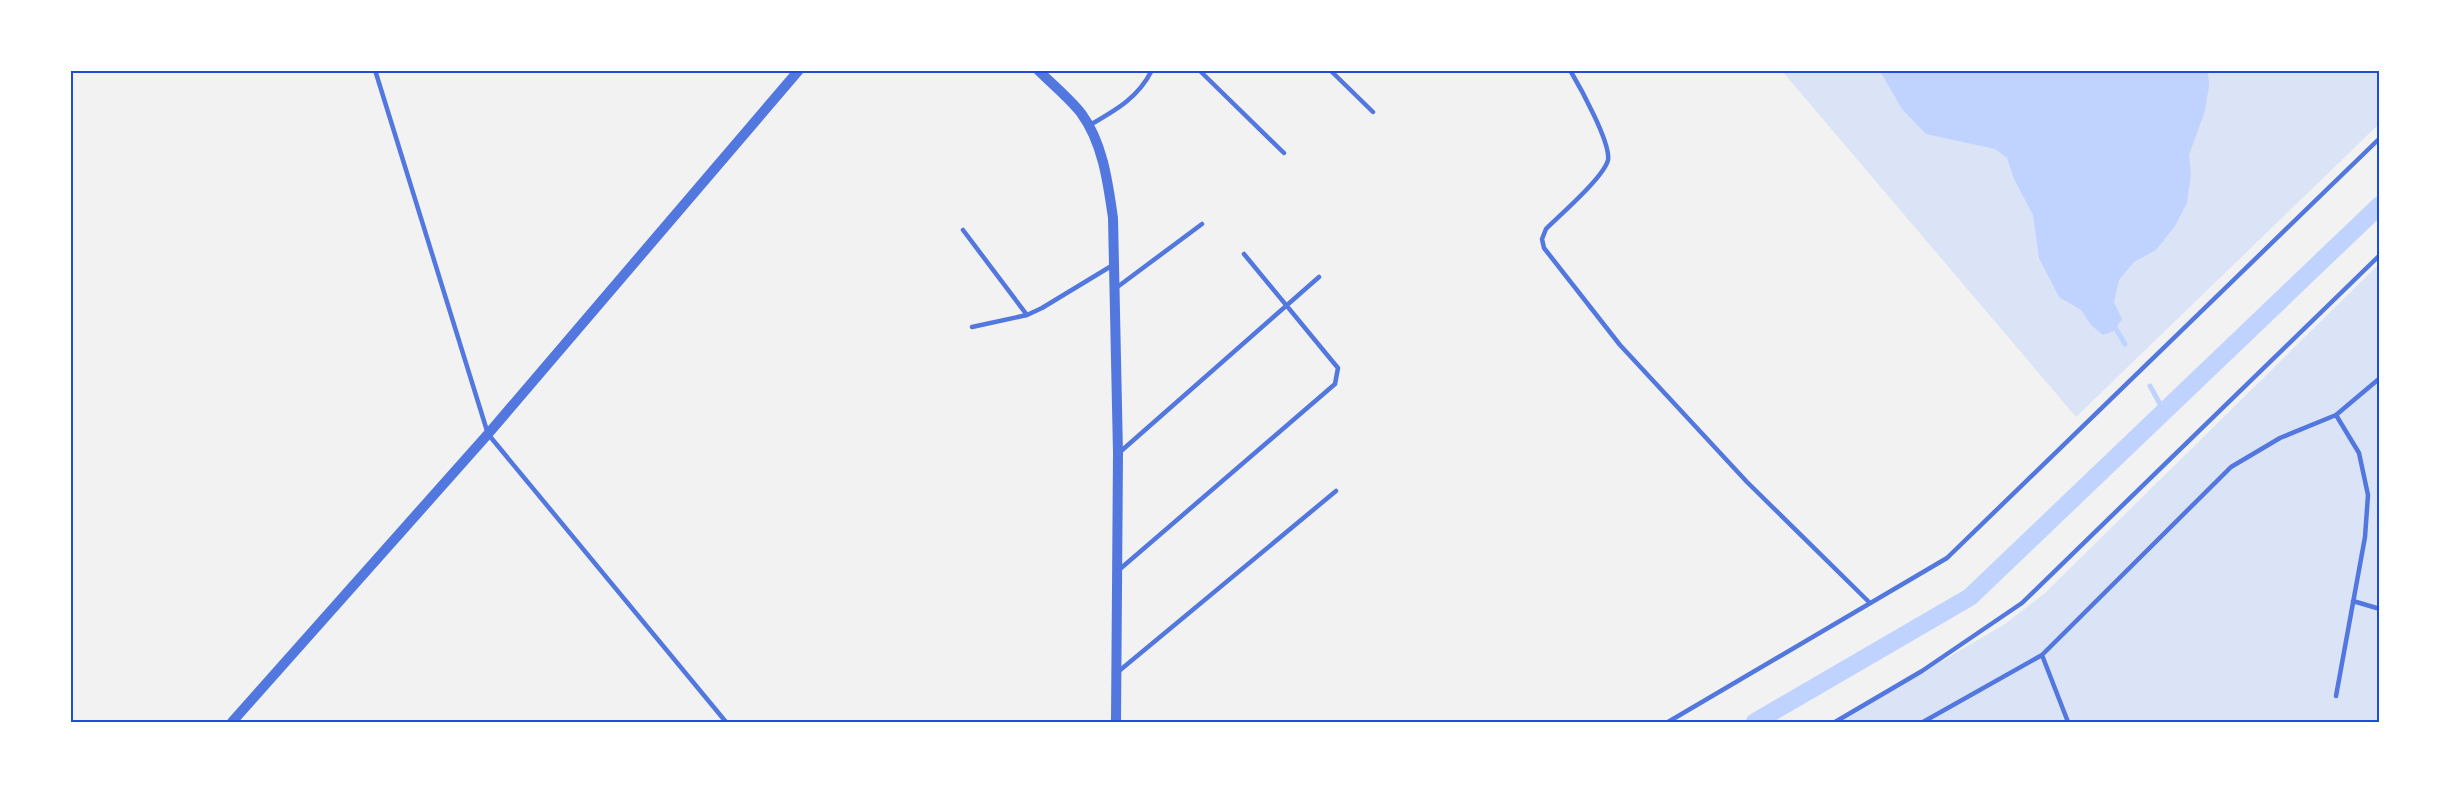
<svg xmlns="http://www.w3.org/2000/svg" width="2450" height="793" font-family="'Nunito Sans',sans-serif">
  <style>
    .green { fill: #dbe4f7 }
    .water { fill: #bfd3fe }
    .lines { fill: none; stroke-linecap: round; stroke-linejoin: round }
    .stream { stroke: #bfd3fe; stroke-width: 5 }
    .canal { stroke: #bfd3fe; stroke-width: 18 }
    .service { stroke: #5277de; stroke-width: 4.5 }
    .tertiary { stroke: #5277de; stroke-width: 10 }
    .neatline { fill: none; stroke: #1d4ed8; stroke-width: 2 }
  </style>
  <rect width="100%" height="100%" fill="#f2f2f2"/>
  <path class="green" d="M1782,71H2379V124L2076,417Z
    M2379,264V722H1838L2005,624L2045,593Z"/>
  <path class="water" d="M1880,71H2208L2209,86L2205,111L2189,155L2191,174L2187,203L2175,226L2156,250L2134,262L2119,280L2114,302L2122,319L2114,331L2103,335L2091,325L2081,310L2059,297L2039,258L2033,215L2014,179L2007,158L1995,149L1926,134L1902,109Z"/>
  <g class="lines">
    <path class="stream" d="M2113,324L2125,344
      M2150,386L2164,411"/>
    <path class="canal" d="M1755,722L1970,597L2380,205"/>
    <path class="service" d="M375,70L488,434L726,722
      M1199,70L1284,153
      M1330,70L1373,112
      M1570,70C1580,87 1611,143 1608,160C1604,177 1560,215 1546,229L1542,239L1544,248L1620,345L1747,482L1870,603
      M1090,125C1116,110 1138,98 1152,70
      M963,230L1027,315
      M1116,288L1202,224
      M972,327L1027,315L1042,308L1113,265
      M2336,415L2359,453L2368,495L2365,537L2336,696
      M1120,452L1319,277
      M1120,569L1335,384L1338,368L1333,362L1244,254
      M2353,601L2380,609
      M2042,655L2068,722
      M1119,671L1336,491
      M1668,722L1947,558L2380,138
      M1835,722L1922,671L2022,603L2380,255
      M1923,722L2042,655L2231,467L2280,438L2336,415L2380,378"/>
    <path class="tertiary" d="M1038,70C1052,84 1069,98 1081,113C1103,143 1108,183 1113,218L1118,453L1116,722
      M232,722L488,434L799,70"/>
  </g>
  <rect width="2450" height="793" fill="none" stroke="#ffffff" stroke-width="144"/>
  <rect x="72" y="72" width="2306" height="649" class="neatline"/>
</svg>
